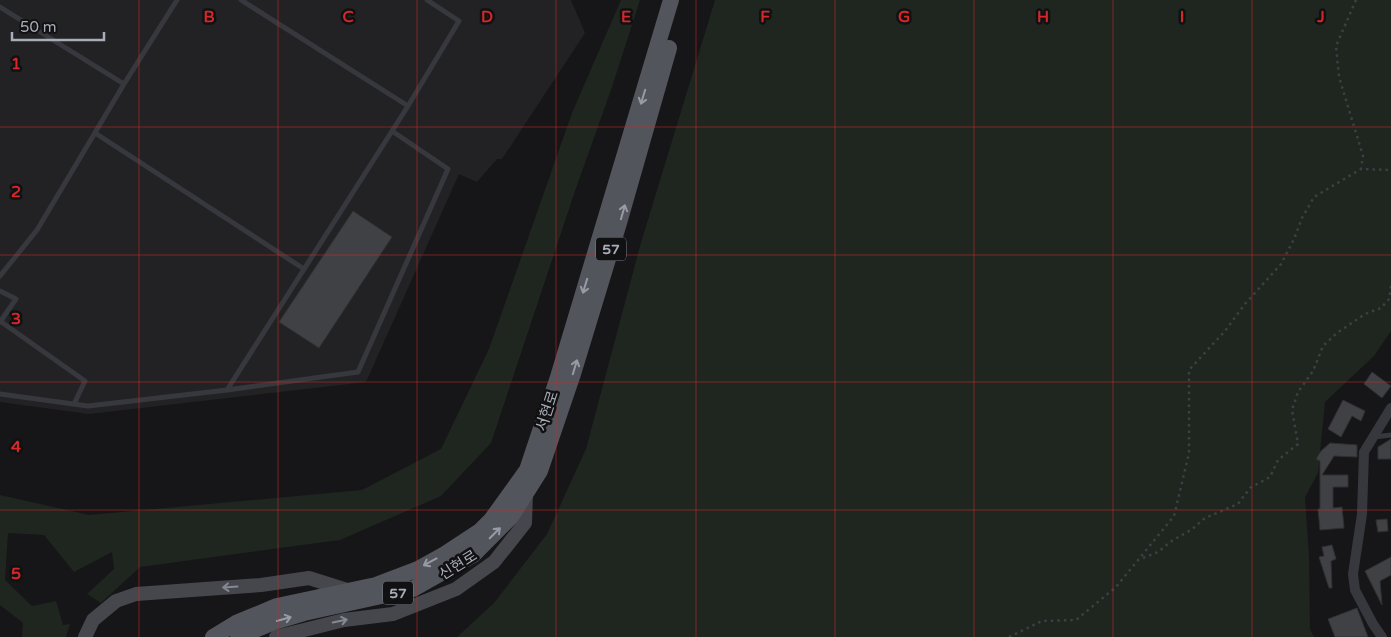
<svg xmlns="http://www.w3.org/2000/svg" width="1391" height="637" font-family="'Varela Round','Noto Sans KR',sans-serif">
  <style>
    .built { fill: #222225 }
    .green { fill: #1e261f }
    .building { fill: #404145; stroke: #303034 }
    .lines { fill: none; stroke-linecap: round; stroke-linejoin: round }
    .path { stroke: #3d3f44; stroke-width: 2.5; stroke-dasharray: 2.5 4; stroke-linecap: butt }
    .service { stroke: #37383d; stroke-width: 5 }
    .minor { stroke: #37383d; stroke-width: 10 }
    .secondary { stroke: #45474d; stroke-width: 14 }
    .primary { stroke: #53555c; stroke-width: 16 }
    .oneway { stroke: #979ba6 }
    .oneway2 { stroke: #858993 }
    .grid { fill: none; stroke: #d62828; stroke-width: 1; stroke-opacity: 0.55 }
    .labels { text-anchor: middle; stroke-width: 5; stroke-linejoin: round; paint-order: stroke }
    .shield { fill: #111113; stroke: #7b7e86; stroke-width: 1 }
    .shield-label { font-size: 14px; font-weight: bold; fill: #a8adb8 }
    .street-label { font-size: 15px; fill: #a8adb8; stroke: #111113 }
    .grid-label { font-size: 16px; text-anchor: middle; font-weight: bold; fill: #d62828; stroke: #111113; stroke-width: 5; stroke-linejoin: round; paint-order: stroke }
  </style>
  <rect width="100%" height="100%" fill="#161618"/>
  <path class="built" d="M0,0H571L585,33L502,159H497L477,182L459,174L366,382L89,414L0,402Z"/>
  <path class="green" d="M621,0H640L612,87L574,194L491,443L441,496L340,540L140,567L101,603L87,594L114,569L112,552L74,572L44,535L8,533L5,580L32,606L56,601L63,625L70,624L66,637H22L23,623L0,605V495L89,515L362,490L441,449L489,349L572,113Z
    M715,0H1391V331L1374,356L1325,402L1318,473L1305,497L1309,557L1310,629L1314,637H457L494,603L547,534L586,449L640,246Z"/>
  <path class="building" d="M353,211L392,237L319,348L279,322Z
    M1372,372L1391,386L1382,398L1364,384Z
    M1343,400L1365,411L1361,421L1352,416L1341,437L1328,429Z
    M1391,439V459H1378V447Z
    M1330,443L1357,445V457L1334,456L1322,475H1348V487H1333V508L1342,507L1344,528L1320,530L1318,509H1320V461L1316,459L1321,451Z
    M1387,519L1388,531L1378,532L1376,520Z
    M1332,545L1336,559L1331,561L1332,588H1329L1319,557L1324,556L1322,547Z
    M1391,557V575L1380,581L1382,605L1365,571Z
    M1357,608L1368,637H1335L1328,619Z"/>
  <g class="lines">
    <path class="path" d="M1356,0L1336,46L1339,77L1363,156L1361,169
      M1143,558L1158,552L1173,540L1191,530L1205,518L1238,504L1250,488L1270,477L1278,460L1298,444L1292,410L1298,392L1313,371L1323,346L1337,333L1365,314L1381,308L1389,299L1391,286
      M1009,637L1042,621L1076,620L1116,587L1174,516L1189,453V370L1225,331L1245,304L1281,264L1294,239L1302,218L1314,197L1361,169L1391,170"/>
    <path class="service" d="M0,7L124,84
      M408,106L459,21L427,0
      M95,133L304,269
      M0,276L37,230L124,84L177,0
      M0,291L16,299L0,322
      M0,321L85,381L74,404
      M227,390L358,372L448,169L392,131
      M0,394L88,406L227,390L408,106L241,0
      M1374,437L1391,435"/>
    <path class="minor" d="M1382,637L1373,624L1355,590L1353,574L1362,514L1364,452L1391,408"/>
    <path class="secondary" d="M85,637L93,620L116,601L136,594L261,585L309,578L347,590
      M276,637L344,620L393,614L456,589L494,562L525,523L526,493"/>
    <path class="primary" d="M213,637L236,623L277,606L376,585L418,569L445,554L480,531L491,520L527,470L558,377L671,0
      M238,637L274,622L304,613L413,589L473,555L511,517L540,471L573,374L619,223L669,48"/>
  </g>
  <defs><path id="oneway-shaft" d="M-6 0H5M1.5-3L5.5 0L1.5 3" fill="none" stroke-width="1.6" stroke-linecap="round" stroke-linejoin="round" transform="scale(1.25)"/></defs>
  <g class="oneway">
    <use href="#oneway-shaft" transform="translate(643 97) rotate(107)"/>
    <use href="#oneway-shaft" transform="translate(623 212) rotate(-74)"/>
    <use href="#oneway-shaft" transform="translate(585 286) rotate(107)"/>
    <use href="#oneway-shaft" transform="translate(575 367) rotate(-73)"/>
    <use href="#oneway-shaft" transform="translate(495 533) rotate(-45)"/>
    <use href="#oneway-shaft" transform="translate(430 562) rotate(152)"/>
    <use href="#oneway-shaft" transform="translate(284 619) rotate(-16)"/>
  </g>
  <g class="oneway2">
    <use href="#oneway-shaft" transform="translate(230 587) rotate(176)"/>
    <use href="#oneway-shaft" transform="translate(340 621) rotate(-12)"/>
  </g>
  <path class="grid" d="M139,0V637M278,0V637M417,0V637M556,0V637M696,0V637M835,0V637M974,0V637M1113,0V637M1252,0V637M0,127H1391M0,255H1391M0,382H1391M0,510H1391"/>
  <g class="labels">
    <g class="shield">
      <rect x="596" y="237.5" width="30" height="23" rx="4"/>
      <rect x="383" y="581.5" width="30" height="23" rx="4"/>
    </g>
    <g class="shield-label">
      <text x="611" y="254">57</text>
      <text x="398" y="598">57</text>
    </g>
    <g class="street-label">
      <text transform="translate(547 411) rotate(-72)" y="5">서현로</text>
      <text transform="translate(458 565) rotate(-32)" y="5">신현로</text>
    </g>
  </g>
  <g class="grid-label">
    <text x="209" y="22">B</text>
    <text x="348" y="22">C</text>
    <text x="487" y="22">D</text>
    <text x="626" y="22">E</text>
    <text x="765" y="22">F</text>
    <text x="904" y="22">G</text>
    <text x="1043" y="22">H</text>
    <text x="1182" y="22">I</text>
    <text x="1321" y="22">J</text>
    <text x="16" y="69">1</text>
    <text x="16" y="197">2</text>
    <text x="16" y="324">3</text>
    <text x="16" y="452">4</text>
    <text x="16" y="579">5</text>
  </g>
  <path d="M12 32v8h92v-8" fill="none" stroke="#a8adb8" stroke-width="2.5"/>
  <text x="20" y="32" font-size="15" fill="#a8adb8" stroke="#111113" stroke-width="4" paint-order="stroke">50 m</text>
</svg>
